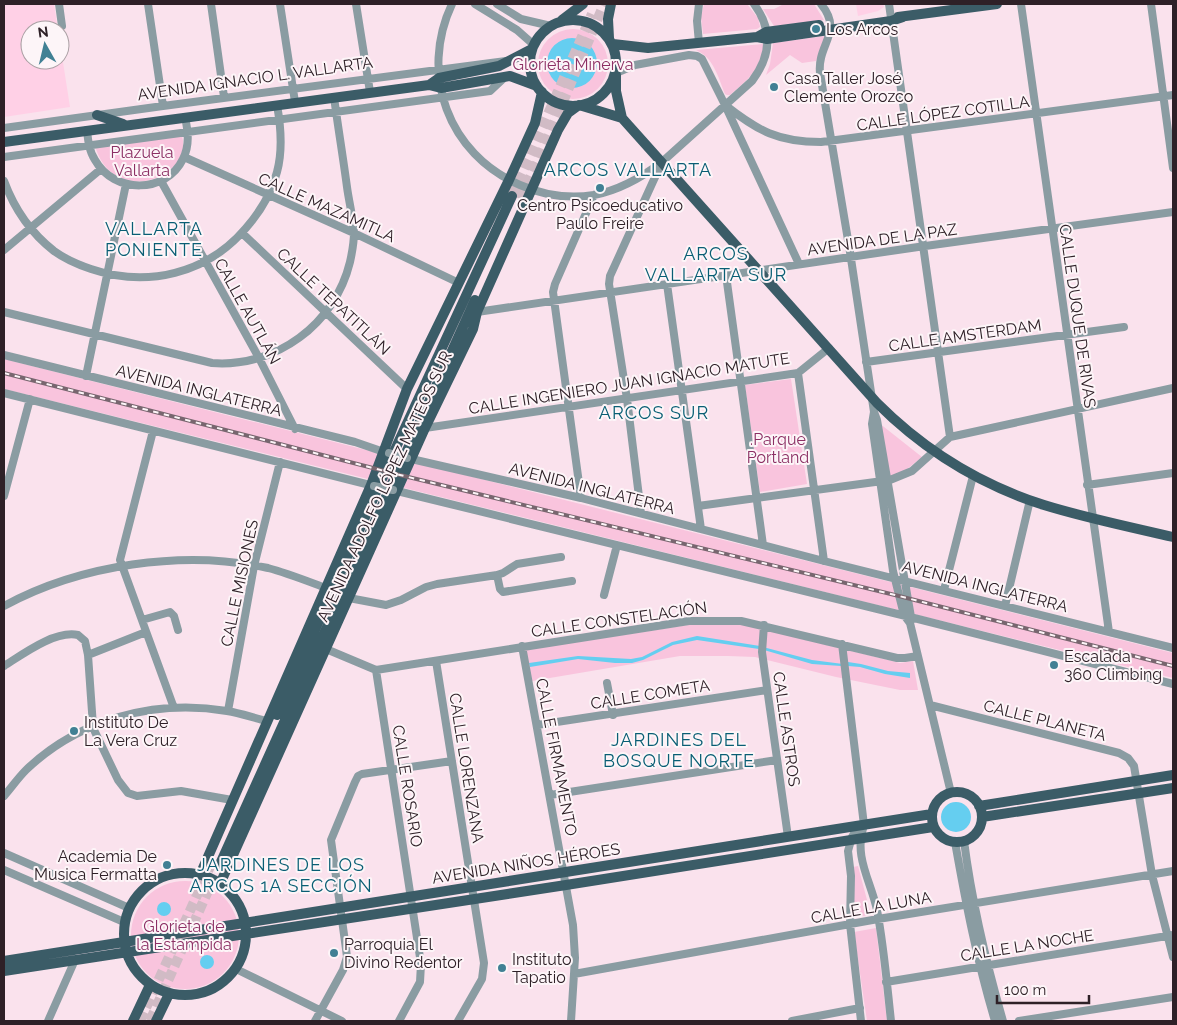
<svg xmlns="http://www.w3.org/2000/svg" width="1177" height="1025" font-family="Raleway,sans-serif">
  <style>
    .built { fill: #ffd0e6 }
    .green { fill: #f9c4dd }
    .water { fill: #65cef0 }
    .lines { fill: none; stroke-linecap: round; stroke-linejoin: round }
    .major-tunnel { stroke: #d1bbc5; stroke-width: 10; stroke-dasharray: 10 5; stroke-linecap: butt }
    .minor { stroke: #8a9ca2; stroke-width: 8 }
    .major { stroke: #3b5c67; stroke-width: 10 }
    .rail-casing { stroke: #78666f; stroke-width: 4 }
    .rail { stroke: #fdf5f8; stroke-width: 2; stroke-dasharray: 5.5; stroke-linecap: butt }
    .minor-bridge { stroke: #8a9ca2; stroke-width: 8 }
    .poi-dot { fill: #418094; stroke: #fdf5f8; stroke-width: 2 }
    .labels { text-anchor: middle; stroke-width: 4; stroke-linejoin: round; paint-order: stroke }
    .poi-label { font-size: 16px; fill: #2e2027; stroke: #fdf5f8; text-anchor: start }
    .park-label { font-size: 16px; fill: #8c2f64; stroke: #fdf5f8 }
    .street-label { font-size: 16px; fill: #2e2027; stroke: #fdf5f8 }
    .neighbourhood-label { font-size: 18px; letter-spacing: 1px; fill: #095e74; stroke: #fdf5f8 }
  </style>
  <rect width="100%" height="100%" fill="#fae2ed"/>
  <path class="built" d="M4,4H54L58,30H30V60H60V43L70,107L4,117Z
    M856,4H883L884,7L878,11L858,16Z"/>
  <path class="green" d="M704,4H747L758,18L760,27L757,29L703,34L701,17Z
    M784,4H814L824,20L774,26L763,9H774Z
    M538 64a35 35 0 1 1 70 0a35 35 0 1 1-70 0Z
    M825,36L826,40L816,61L802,63L790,55L766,75L770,64L773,43Z
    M763,44C765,67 746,81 730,95H727L725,94C718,77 714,58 696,50Z
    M182,136C194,177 115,207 96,149L97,147Z
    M4,359L1173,653V678L4,389Z
    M791,379L807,484L760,492L745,385Z
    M879,423L922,457L901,474L889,479Z
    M695,624H740L750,626L900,663L913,661L918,690H900L836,677L755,657L728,656H680L532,681L523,650Z
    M858,866L871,915L854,917L853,867Z
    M131 935a54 54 0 1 1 108 0a54 54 0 1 1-108 0Z
    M876,928L887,1021H867L854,932Z"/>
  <path class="water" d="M547 63a25 25 0 1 1 50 0a25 25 0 1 1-50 0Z
    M697,636L760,646L759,649L697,640L673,645L643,660L632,663H615L578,659L530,667L529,663L578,656L631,659L642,657L672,642Z
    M763,647L812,660L843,664L841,666L812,664L764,650Z
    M848,662L861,664L888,671L910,673V678L885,674L860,667L848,666L847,664Z
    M941 817a15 15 0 1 1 30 0a15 15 0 1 1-30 0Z
    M157 909a7 7 0 1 1 14 0a7 7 0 1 1-14 0Z
    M200 962a7 7 0 1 1 14 0a7 7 0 1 1-14 0Z"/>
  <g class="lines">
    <path class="major-tunnel" d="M512,196L592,14
      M520,199L539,159L604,4
      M140,1021L213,860
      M150,1021L220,864"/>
    <path class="minor" d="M59,4L62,26
      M148,4L163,106
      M211,4L224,97
      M280,4L295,102
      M356,4L370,92
      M452,4C419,74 448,154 520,185C543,195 569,199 594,195C620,190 641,178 662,162L752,81C771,56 773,30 754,4
      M475,4L517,30L534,45
      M497,4L521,19L551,26
      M699,4L697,21L699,43
      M821,4C844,32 817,44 820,73L850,252L874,412L877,420L911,617L910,623
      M889,4L950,437
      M1021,4L1109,632
      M1151,4L1173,168
      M616,73L635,65L689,55L697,56L702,59L725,105L799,264
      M725,105C758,131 778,142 821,142L1173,95
      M4,128L163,106L506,61
      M87,130C88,140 89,151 95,160C114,194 166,194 183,159C190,145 188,131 185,117
      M4,157L490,91L505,77
      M184,157L354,233L459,283
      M4,181C14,208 31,233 54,251C65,259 79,265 91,269C147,288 207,274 246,228C259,213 272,192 277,172C283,150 281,127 277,105
      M161,181L259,358L295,429
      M242,233L407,389
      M4,250L101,169
      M726,275L763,545
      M667,284L701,529
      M4,312L212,363C276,368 335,324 350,262C352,253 354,242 354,232C353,217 349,202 347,187C343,157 338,127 334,97
      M477,312L918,247L1173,212
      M4,355L355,442L387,453
      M866,362L1124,327
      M798,373L824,561
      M86,376L126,184
      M4,393L374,486
      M874,412L872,424L893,571L904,615L910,623L951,793
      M425,428L798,373L829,348
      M153,431L120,560L174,708
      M407,458L581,498L824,561L1173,648
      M1087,485L1173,473
      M393,490L918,619L1173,684
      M4,496L30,399
      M581,498L553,292L555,284L594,195
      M698,506L890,480L912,471L950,437L1173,388
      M641,513L627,399L609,284L610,276L661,164
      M497,575L500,589L503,592L572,581
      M944,590L973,476
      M604,595L617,545
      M349,598L386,605L401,600L426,587L437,584L497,575L503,573L517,564L561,557
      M4,606C79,565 183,549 268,568C287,573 307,581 326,588
      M1005,606L1030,500
      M142,620L170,612L174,616L178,630
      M764,625L762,652L788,837
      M842,644L864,825C853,856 871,881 877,910C884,947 887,985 891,1021
      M522,646L573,925L575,958L571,1021
      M326,649L376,670L689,621H741L897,658H905L918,656
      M88,655L146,632
      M436,661L484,963L482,979L458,1021
      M4,666C23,654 55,630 78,635L85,641L88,655L93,726L95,732L118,780L128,793L137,796L181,791L232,800
      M376,670L421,964L420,982L399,1021
      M607,683L613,715
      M930,705L1119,753L1128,758L1134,766L1152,875L1173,957
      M228,711L254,566L280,462
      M537,725L767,690
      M550,795L777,760
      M4,796C11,788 18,778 26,770C79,719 155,699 227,711C240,713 254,718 267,721
      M964,841C972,903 986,962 1003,1021
      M955,842C966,904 977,961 995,1021
      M4,853L129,908
      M4,870L124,922
      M236,969L342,1021
      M574,974L878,919L1173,871
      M886,982L1173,935
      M48,1021L75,960
      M315,1021L343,970L347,957L346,949L331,840L355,782L358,776L362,774L452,761
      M792,1021L860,1008
      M861,1021L850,924L851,876L848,851L852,837L856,830L863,826
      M1019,1021L1173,997"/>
    <path class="major" d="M898,17L997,4
      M530 63a43 43 0 1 1 86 0a43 43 0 1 1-86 0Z
      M562,20L583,4
      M757,37L766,32L819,25
      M609,38L608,19L611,4
      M613,44L648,48L757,37L767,39L891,21L903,17
      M616,75V91L622,118
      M429,85L439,78L499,66L532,49
      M97,115L123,124
      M4,142L429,85L441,88L510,76L537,86
      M277,715L398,443L512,196
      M932 817a25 25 0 1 1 50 0a25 25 0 1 1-50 0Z
      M979,806L1173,775
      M982,817L1173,788
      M220,864L475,300
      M124 934a61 61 0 1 1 122 0a61 61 0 1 1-122 0Z
      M200,875L371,485L407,389L509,180L535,123L542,92
      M220,884L425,428L473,329L477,312L558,130L568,113L579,105L622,118L877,403C924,450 981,485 1044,505C1086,518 1130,527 1173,537
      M4,961L932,814
      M4,971L566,885L933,827
      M133,1021L150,985
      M156,1021L169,994"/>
    <defs>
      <path id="rail" d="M4,373L400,475L899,596L1173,666"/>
    </defs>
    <use href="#rail" class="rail-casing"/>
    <use href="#rail" class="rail"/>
    <path class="minor-bridge" d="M389,453L407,458
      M374,486L393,490"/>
  </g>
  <g class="poi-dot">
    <circle cx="816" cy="29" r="5"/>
    <circle cx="774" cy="87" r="5"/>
    <circle cx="600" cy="188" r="5"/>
    <circle cx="1054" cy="665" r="5"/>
    <circle cx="74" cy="731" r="5"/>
    <circle cx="167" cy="865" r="5"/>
    <circle cx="334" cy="953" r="5"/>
    <circle cx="502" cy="968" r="5"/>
  </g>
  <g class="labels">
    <g class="poi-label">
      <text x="826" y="35">Los Arcos</text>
      <text x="784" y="84">Casa Taller José<tspan x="784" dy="18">Clemente Orozco</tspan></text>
      <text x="600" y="211" text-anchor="middle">Centro Psicoeducativo<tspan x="600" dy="18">Paulo Freire</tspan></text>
      <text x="1064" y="662">Escalada<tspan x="1064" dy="18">360 Climbing</tspan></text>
      <text x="84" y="728">Instituto De<tspan x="84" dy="18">La Vera Cruz</tspan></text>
      <text x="157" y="862" text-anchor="end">Academia De<tspan x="157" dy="18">Musica Fermatta</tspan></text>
      <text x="344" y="950">Parroquia El<tspan x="344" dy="18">Divino Redentor</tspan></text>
      <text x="512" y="965">Instituto<tspan x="512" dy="18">Tapatio</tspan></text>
    </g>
    <g class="park-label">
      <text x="573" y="70">Glorieta Minerva</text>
      <text x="142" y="158">Plazuela<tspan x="142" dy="18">Vallarta</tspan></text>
      <text x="778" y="445">.Parque<tspan x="778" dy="18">Portland</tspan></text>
      <text x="184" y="932">Glorieta de<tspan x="184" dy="18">la Estampida</tspan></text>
    </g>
    <g class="street-label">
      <text transform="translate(255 78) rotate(-8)" y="6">AVENIDA IGNACIO L. VALLARTA</text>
      <text transform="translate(943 113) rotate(-8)" y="6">CALLE LÓPEZ COTILLA</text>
      <text transform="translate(327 207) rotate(24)" y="6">CALLE MAZAMITLA</text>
      <text transform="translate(882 239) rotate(-8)" y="6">AVENIDA DE LA PAZ</text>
      <text transform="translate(334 301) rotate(43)" y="6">CALLE TEPATITLÁN</text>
      <text transform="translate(248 311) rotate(61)" y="6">CALLE AUTLÁN</text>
      <text transform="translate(1078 316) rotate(82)" y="6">CALLE DUQUE DE RIVAS</text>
      <text transform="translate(965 335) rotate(-8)" y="6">CALLE AMSTERDAM</text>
      <text transform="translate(629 383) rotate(-9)" y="6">CALLE INGENIERO JUAN IGNACIO MATUTE</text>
      <text transform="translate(199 390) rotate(14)" y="6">AVENIDA INGLATERRA</text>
      <text transform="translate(384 486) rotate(-65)" y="6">AVENIDA ADOLFO LÓPEZ MATEOS SUR</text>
      <text transform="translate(592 488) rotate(14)" y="6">AVENIDA INGLATERRA</text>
      <text transform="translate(239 583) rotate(-78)" y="6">CALLE MISIONES</text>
      <text transform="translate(985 586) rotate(14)" y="6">AVENIDA INGLATERRA</text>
      <text transform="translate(619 619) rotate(-8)" y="6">CALLE CONSTELACIÓN</text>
      <text transform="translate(650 694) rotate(-9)" y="6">CALLE COMETA</text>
      <text transform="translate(1045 720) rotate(14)" y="6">CALLE PLANETA</text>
      <text transform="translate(787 729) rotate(82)" y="6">CALLE ASTROS</text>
      <text transform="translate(557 757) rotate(79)" y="6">CALLE FIRMAMENTO</text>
      <text transform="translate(467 768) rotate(81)" y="6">CALLE LORENZANA</text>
      <text transform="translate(408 786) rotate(81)" y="6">CALLE ROSARIO</text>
      <text transform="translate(526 863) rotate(-9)" y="6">AVENIDA NIÑOS HÉROES</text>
      <text transform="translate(871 907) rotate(-10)" y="6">CALLE LA LUNA</text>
      <text transform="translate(1027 945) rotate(-9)" y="6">CALLE LA NOCHE</text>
    </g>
    <g class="neighbourhood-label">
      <text x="628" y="176">ARCOS VALLARTA</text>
      <text x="154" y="235">VALLARTA<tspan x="154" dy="21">PONIENTE</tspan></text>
      <text x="716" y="260">ARCOS<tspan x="716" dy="21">VALLARTA SUR</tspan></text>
      <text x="654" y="419">ARCOS SUR</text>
      <text x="679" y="746">JARDINES DEL<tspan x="679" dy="21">BOSQUE NORTE</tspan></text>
      <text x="281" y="871">JARDINES DE LOS<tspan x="281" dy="21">ARCOS 1A SECCIÓN</tspan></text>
    </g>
  </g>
  <rect width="1177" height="1025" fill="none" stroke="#2e2027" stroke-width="10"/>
  <g transform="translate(45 45) rotate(352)"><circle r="24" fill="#fdf5f8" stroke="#aaa0a4"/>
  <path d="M0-4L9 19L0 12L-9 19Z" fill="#418094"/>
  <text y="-8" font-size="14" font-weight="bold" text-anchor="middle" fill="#2e2027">N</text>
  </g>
  <path d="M997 995v8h92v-8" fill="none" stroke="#2e2027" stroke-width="2.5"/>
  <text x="1004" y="995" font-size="15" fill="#2e2027" stroke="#fdf5f8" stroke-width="4" paint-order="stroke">100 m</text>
</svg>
